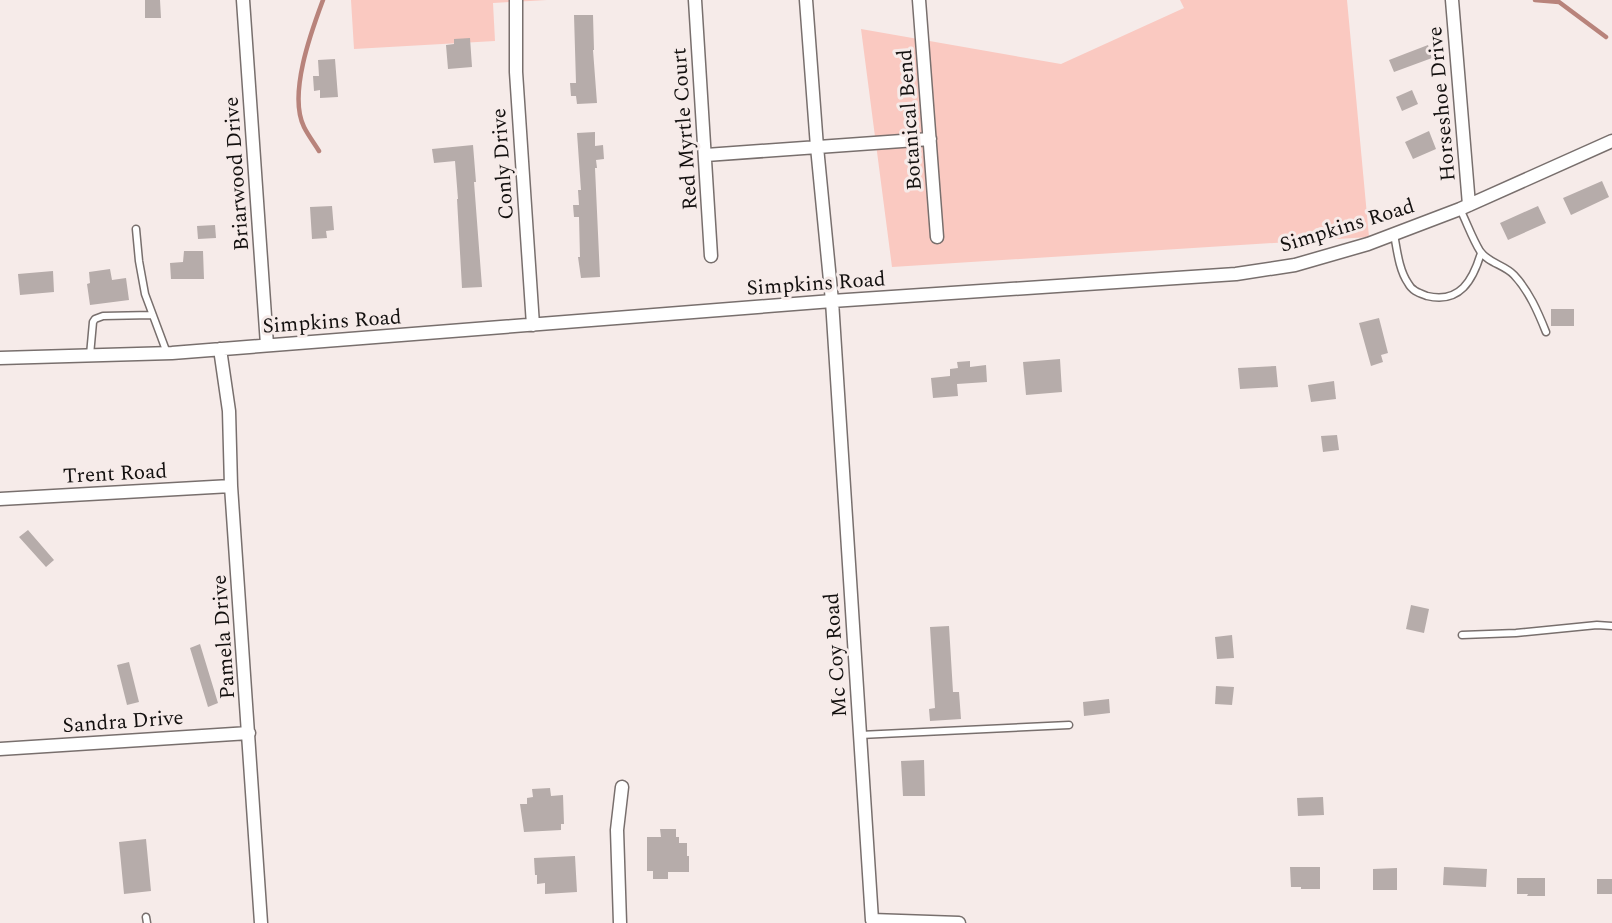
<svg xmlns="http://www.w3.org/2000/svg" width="1612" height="923" font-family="Spectral,serif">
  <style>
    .green { fill: #fac9c1 }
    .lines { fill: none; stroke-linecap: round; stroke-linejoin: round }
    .stream { stroke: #b8837b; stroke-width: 4.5 }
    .building { fill: #b6acaa }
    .service-casing { stroke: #786f6d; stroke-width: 9 }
    .minor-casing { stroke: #786f6d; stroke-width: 15 }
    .service { stroke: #fff; stroke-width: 6 }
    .minor { stroke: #fff; stroke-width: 12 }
    .labels { text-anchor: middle; stroke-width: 6; stroke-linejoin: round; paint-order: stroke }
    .street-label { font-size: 21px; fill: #13100f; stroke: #f6ebe9 }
  </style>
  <rect width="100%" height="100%" fill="#f6ebe9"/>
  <path class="green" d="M351,0H547L493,3L495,41L354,49Z
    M1180,0H1347L1369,237L892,267L861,29L1061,64L1184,8Z"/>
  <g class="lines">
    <path class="stream" d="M1535,0L1559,2L1606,37
      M319,151C314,143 308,135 304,127C288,95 311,32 323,0"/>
  </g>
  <path class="building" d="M145,0H160L161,18H145Z
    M574,15H593L594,50H593L597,103L577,104L576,96H571L570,83H576Z
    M470,38L472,67L448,69L446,45L454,44V39Z
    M1428,45L1432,58L1394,72L1389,60Z
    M335,59L338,97L320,98V90L314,91L313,76H319L318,60Z
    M1412,90L1418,104L1402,111L1396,97Z
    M1429,131L1436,149L1413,159L1405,142Z
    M595,132V146L603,145L604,159L596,160L597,168H595L600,277L581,278L578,257H580L579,217H574L573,205H579L578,190H581L577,133Z
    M473,145L476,182H474L482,287L462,288L457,199H458L455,161L434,163L432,149Z
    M1602,181L1609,197L1571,215L1563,198Z
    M332,206L334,230L326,231L327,238L312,239L310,207Z
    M1538,206L1546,223L1508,240L1500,223Z
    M215,225L216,238L198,239L197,226Z
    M184,251H203L204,279H171L170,263L183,262Z
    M110,269L112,280L126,278L129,300L90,305L87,284L90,283L89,272Z
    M53,271L54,292L20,295L18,274Z
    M1551,309H1574V326H1551Z
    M1379,318L1388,353L1381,355L1383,362L1371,366L1359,323Z
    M1060,359L1062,392L1026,395L1023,362Z
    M970,361V367L986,365L987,382L957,384L958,396L933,398L931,378L950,376V369L958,368L957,362Z
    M1276,366L1278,387L1240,389L1238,368Z
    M1334,381L1336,399L1311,402L1308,385Z
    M1337,435L1339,450L1323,452L1321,436Z
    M28,530L54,560L46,567L19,537Z
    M1411,605L1429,609L1424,633L1406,629Z
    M949,626L953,692H959L961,719L930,721L929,709L935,708L930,627Z
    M1232,635L1234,658L1217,659L1215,637Z
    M200,644L218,703L208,707L190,648Z
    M129,662L139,702L127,705L117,665Z
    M1216,686L1234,687L1232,705L1215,704Z
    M1109,699L1110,713L1084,716L1083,702Z
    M924,760L925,796H903L901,761Z
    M550,788L551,796L563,795L564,824H561V830L524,832L520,804H527V798L533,797L532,789Z
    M1323,797L1324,815L1298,816L1297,798Z
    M660,829H676V837H679V843H687V856H689V872H668V879H653V871H647V837H661Z
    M146,839L151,891L124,894L119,842Z
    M575,856L577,892L545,894V883L537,884V875H535L534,858Z
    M1290,867H1320V889H1301V887H1291Z
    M1444,867L1487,869L1486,887L1443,885Z
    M1397,868V890H1373V869Z
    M1517,878H1545V896H1527L1528,894H1517Z
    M1597,879H1612V894H1597Z"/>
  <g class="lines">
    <defs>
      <path id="service" d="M1460,209C1467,223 1472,238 1480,251C1488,263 1505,265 1514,275C1529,291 1538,312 1546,332
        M136,229L139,261L145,294L167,353
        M1394,234C1397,250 1399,270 1408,283C1412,291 1419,293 1427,296C1460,304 1473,280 1481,253
        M90,355L93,322L95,319L103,316L152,315
        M1462,635L1516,633L1597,625L1612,626
        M860,735L1069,725
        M146,917L147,923"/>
      <path id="minor" d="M243,0L267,345
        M516,0V72L533,325
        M695,0L711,256
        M806,0L817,147L832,301L872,920L959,923
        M919,0L937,237
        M1452,0L1469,205
        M706,155L930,139
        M220,349L229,411L231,486L261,923
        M0,358L172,353L832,301L1236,274L1295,265L1368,244L1460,209L1612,141
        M0,499L231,486
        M0,749L249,733
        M620,923L617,830L622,787"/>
    </defs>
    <use href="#service" class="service-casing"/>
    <use href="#minor" class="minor-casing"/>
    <use href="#service" class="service"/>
    <use href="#minor" class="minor"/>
  </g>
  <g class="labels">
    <g class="street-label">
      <text transform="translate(1441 104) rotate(-95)" y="7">Horseshoe Drive</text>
      <text transform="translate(909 120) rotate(-94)" y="7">Botanical Bend</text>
      <text transform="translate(684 129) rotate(-94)" y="7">Red Myrtle Court</text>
      <text transform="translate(502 164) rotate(-94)" y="7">Conly Drive</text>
      <text transform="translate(236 174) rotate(-94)" y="7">Briarwood Drive</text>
      <text transform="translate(1347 225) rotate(-17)" y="7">Simpkins Road</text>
      <text transform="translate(816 283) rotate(-4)" y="7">Simpkins Road</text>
      <text transform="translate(332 321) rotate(-4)" y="7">Simpkins Road</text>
      <text transform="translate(115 473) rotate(-3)" y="7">Trent Road</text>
      <text transform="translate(223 637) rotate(-94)" y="7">Pamela Drive</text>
      <text transform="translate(835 655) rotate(-94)" y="7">Mc Coy Road</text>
      <text transform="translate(123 721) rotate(-4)" y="7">Sandra Drive</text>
    </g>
  </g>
</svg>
